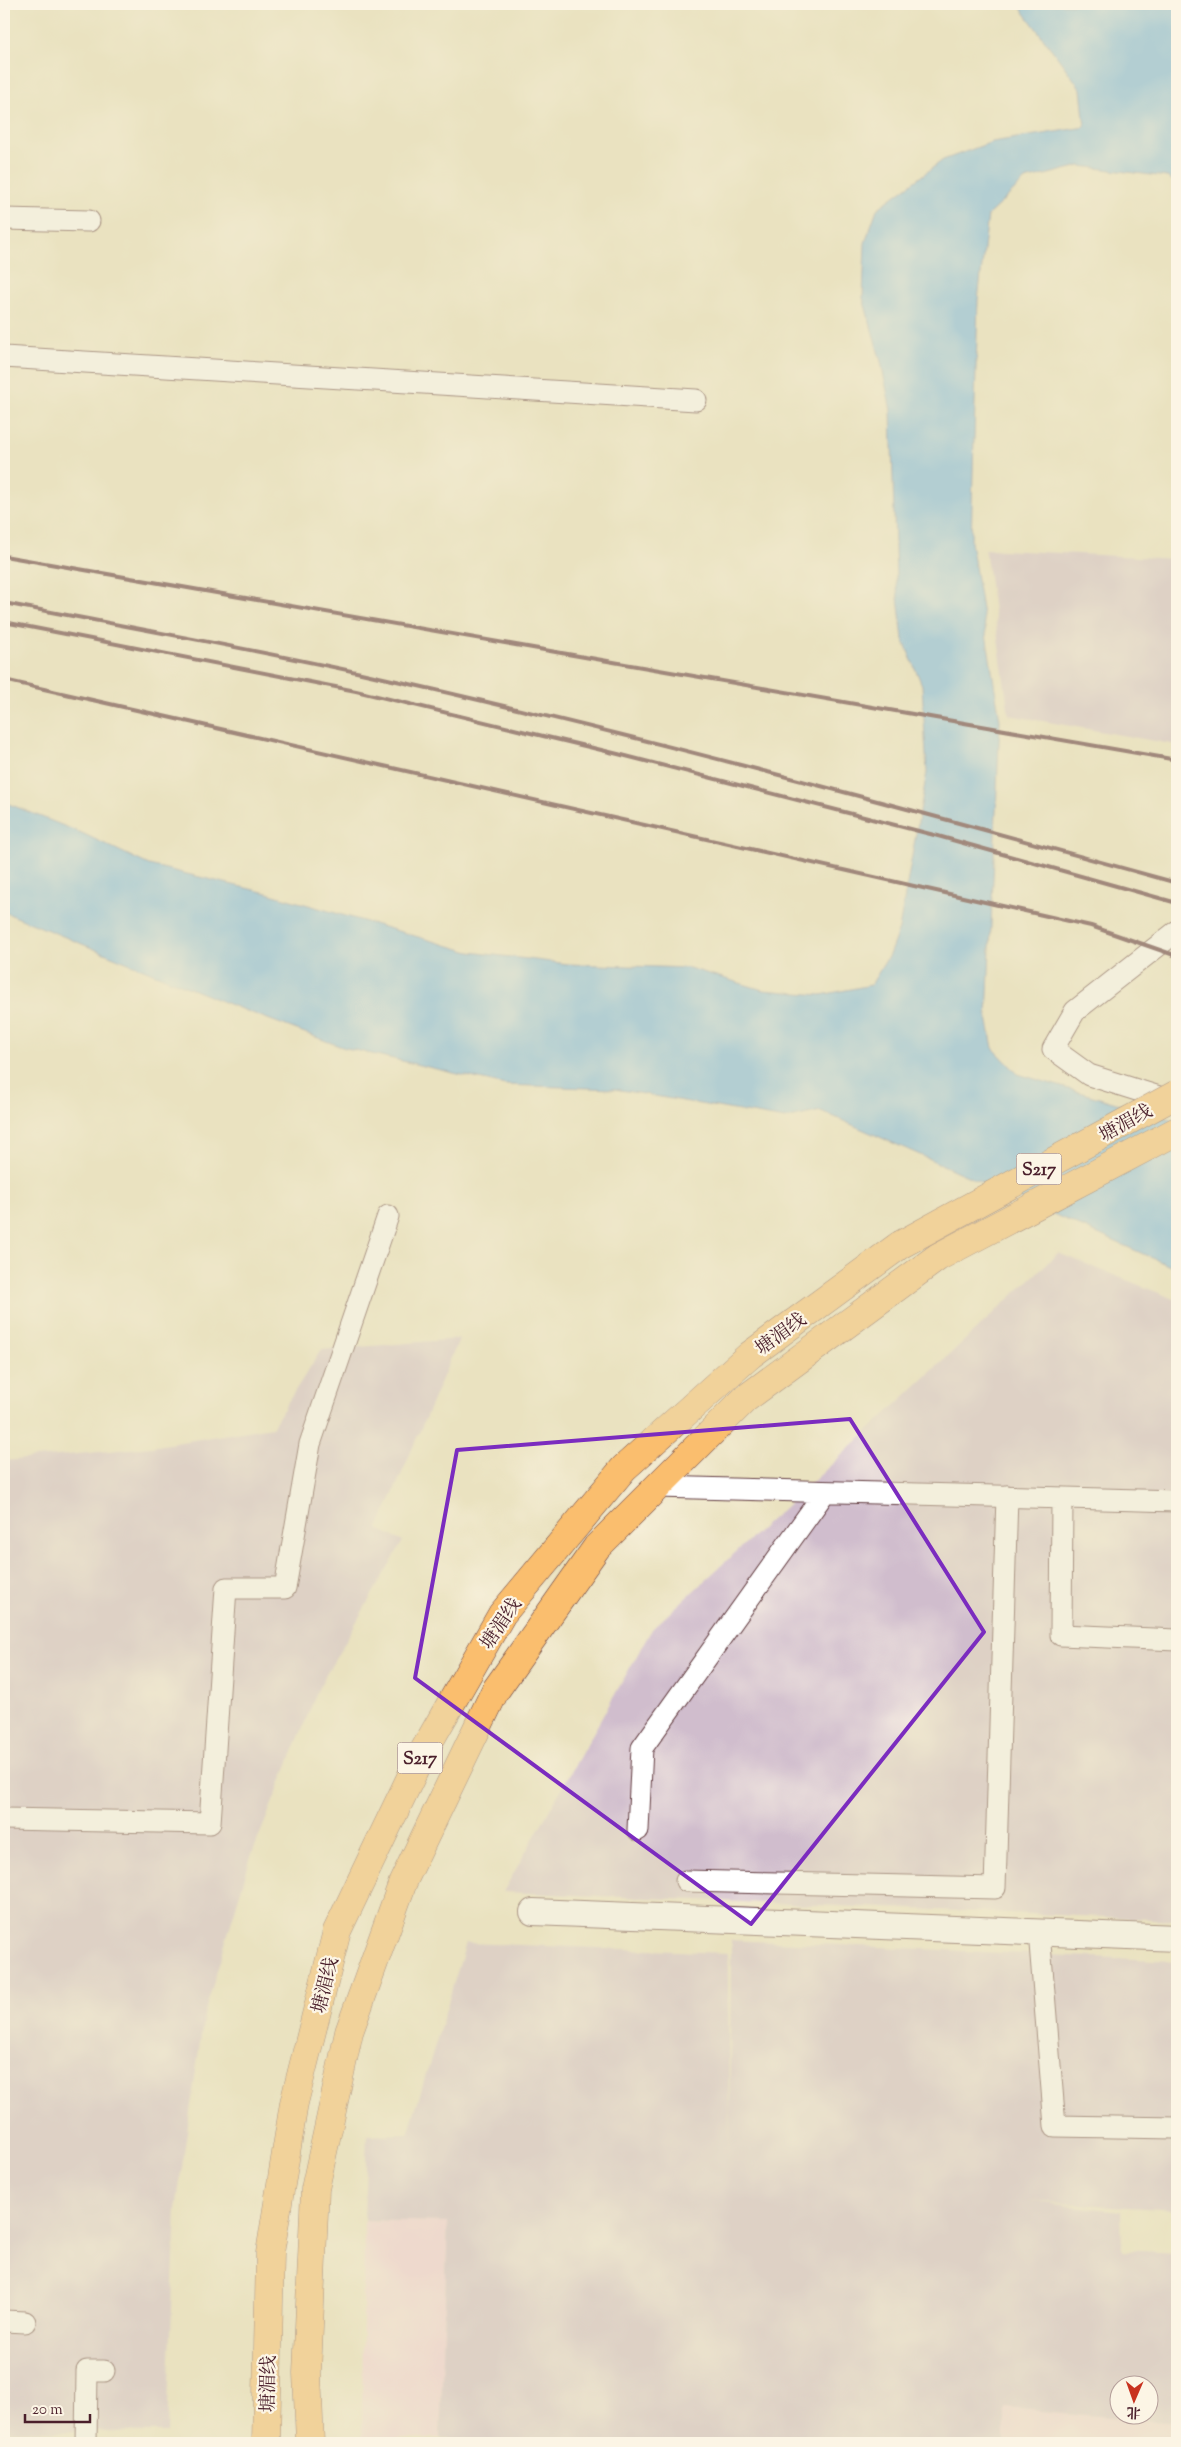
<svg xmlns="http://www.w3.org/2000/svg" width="1181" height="2447" font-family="'Sorts Mill Goudy','Noto Serif SC',serif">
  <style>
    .built { fill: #f4cfdd }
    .industrial { fill: #d0bdcd; fill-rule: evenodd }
    .water { fill: #72b7e8; stroke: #5e6b8a }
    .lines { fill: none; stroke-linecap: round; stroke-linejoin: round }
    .minor-casing { stroke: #623c41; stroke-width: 23 }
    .tertiary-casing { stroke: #623c41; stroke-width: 28 }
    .primary-casing { stroke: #623c41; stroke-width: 29 }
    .minor { stroke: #fff; stroke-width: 21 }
    .tertiary { stroke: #fff; stroke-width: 26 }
    .primary { stroke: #fabe6e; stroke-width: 28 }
    .rail { stroke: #4a1f2b; stroke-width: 4 }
    .primary-bridge-casing { stroke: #623c41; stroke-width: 29; stroke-linecap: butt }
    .primary-bridge { stroke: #fabe6e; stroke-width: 28 }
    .marked { fill: none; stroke: #7b2cbf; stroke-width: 4; stroke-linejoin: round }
    .labels { text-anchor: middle; stroke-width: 4.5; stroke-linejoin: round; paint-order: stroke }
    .shield { fill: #fcf5e5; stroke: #7f5f63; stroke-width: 1 }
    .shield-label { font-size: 18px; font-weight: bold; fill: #4a1f2b }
    .street-label { font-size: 19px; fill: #4a1f2b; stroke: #fcf5e5 }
  </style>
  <rect width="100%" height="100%" fill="#fcf5e5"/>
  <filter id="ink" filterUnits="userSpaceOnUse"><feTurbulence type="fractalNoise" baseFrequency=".02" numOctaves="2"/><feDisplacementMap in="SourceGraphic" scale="10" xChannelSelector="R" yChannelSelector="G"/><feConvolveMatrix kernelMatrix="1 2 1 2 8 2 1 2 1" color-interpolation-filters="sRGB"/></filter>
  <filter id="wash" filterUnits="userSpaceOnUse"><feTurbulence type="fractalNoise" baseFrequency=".0096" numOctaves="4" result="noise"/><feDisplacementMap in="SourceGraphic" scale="20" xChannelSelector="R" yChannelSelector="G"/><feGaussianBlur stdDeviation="1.12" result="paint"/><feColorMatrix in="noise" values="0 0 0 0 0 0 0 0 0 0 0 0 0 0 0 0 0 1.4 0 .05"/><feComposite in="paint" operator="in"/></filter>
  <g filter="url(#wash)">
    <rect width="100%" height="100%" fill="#eae2c0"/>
    <path class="built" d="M364,2220L448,2222L440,2438H362Z
      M1005,2408L1177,2423V2443H1005Z"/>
    <path class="industrial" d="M985,549L1177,559V745L1009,715Z
      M1058,1253L1177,1300V1920L503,1892L652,1629L855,1443Z
      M459,1339L378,1529L403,1541L319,1687L250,1859L204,2015L176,2209L167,2432L4,2431V1461L151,1447L272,1427L321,1350Z
      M731,1940L1177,1961V2210L1028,2201L1121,2211L1122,2250L1177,2253V2423L1005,2408V2443H544L440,2438L448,2222L364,2220L367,2135L408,2134L466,1943L728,1953L729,2166ZM1118,2384H1148V2414H1118Z"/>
    <path class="water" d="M1018,4H1177V183L1167,177L1080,166L1025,180L988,215L978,300L971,542L1000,720L987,1017L993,1048L1018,1074L1177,1121V1269L821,1111L785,1119L615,1089L505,1085L342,1047L236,1007L4,912V802L84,834L149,865L267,893L470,952L568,964L689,968L763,990L821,995L871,985L889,955L899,929L927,772L922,685L903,639L896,581L891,411L881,362L863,298L865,243L877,209L943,160L992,142L1085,127L1081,89Z"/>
  </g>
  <g filter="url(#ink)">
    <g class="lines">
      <defs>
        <path id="minor" d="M4,219L89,221
          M4,357L696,400
          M1175,1102L1089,1075L1053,1049L1075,1011L1177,931
          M658,1487L1177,1501
          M1062,1498L1061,1635L1177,1640
          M4,1819L210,1823L226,1588H285L310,1444L388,1216
          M638,1830L642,1748L825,1492
          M686,1881L995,1888L1007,1496
          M1039,1932L1055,2126L1177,2128
          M4,2321L25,2322
          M86,2443L87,2371H104"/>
        <path id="tertiary" d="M533,1912L1177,1938"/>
        <path id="primary" d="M266,2443L270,2253L294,2103L337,1931L422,1754L502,1614L624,1468L750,1355L900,1245
          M310,2443L307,2373L315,2189L349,2032L403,1882L495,1691L597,1547L745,1399L938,1257L1177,1131"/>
      </defs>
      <use href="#minor" class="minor-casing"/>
      <use href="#tertiary" class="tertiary-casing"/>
      <use href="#primary" class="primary-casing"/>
      <use href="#minor" class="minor"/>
      <use href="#tertiary" class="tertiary"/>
      <use href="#primary" class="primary"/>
      <path class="rail" d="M4,556L1177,760
        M4,603C123,626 242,647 361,673C635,734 907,808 1177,883
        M4,622L356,691L618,754L938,836L1177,903
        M4,680L1091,926L1177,956"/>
      <defs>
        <path id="primary-bridge" d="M900,1245L1177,1094"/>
      </defs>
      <use href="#primary-bridge" class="primary-bridge-casing"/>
      <use href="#primary-bridge" class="primary-bridge"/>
    </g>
  </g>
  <path d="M0 0H1181V2447H0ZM850,1419L984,1632L751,1924L415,1678L457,1450Z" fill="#eae2c0" fill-opacity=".55" fill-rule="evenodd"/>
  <path class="marked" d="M850,1419L984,1632L751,1924L415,1678L457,1450Z"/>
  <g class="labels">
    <g class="shield">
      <rect x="1016.5" y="1153.5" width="45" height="31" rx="4"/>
      <rect x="397.5" y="1742.5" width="45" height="31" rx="4"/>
    </g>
    <g class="shield-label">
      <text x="1039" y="1175">S217</text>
      <text x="420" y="1764">S217</text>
    </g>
    <g class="street-label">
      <text transform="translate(1125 1122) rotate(-29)" y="7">塘湄线</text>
      <text transform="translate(780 1333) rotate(-36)" y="7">塘湄线</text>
      <text transform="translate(500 1623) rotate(-56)" y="7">塘湄线</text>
      <text transform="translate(324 1985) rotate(-76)" y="7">塘湄线</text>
      <text transform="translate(267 2384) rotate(-89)" y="7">塘湄线</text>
    </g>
  </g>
  <rect width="1181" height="2447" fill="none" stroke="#fcf5e5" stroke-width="20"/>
  <g transform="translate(1134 2400) rotate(182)"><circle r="24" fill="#fcf5e5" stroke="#b59f9b"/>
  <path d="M0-4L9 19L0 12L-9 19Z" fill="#c8321e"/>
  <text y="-8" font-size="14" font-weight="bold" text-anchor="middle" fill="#4a1f2b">北</text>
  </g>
  <path d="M25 2414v8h65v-8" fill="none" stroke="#4a1f2b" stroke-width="2.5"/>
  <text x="32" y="2414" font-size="15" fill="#4a1f2b" stroke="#fcf5e5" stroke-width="4" paint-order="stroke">20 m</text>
</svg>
